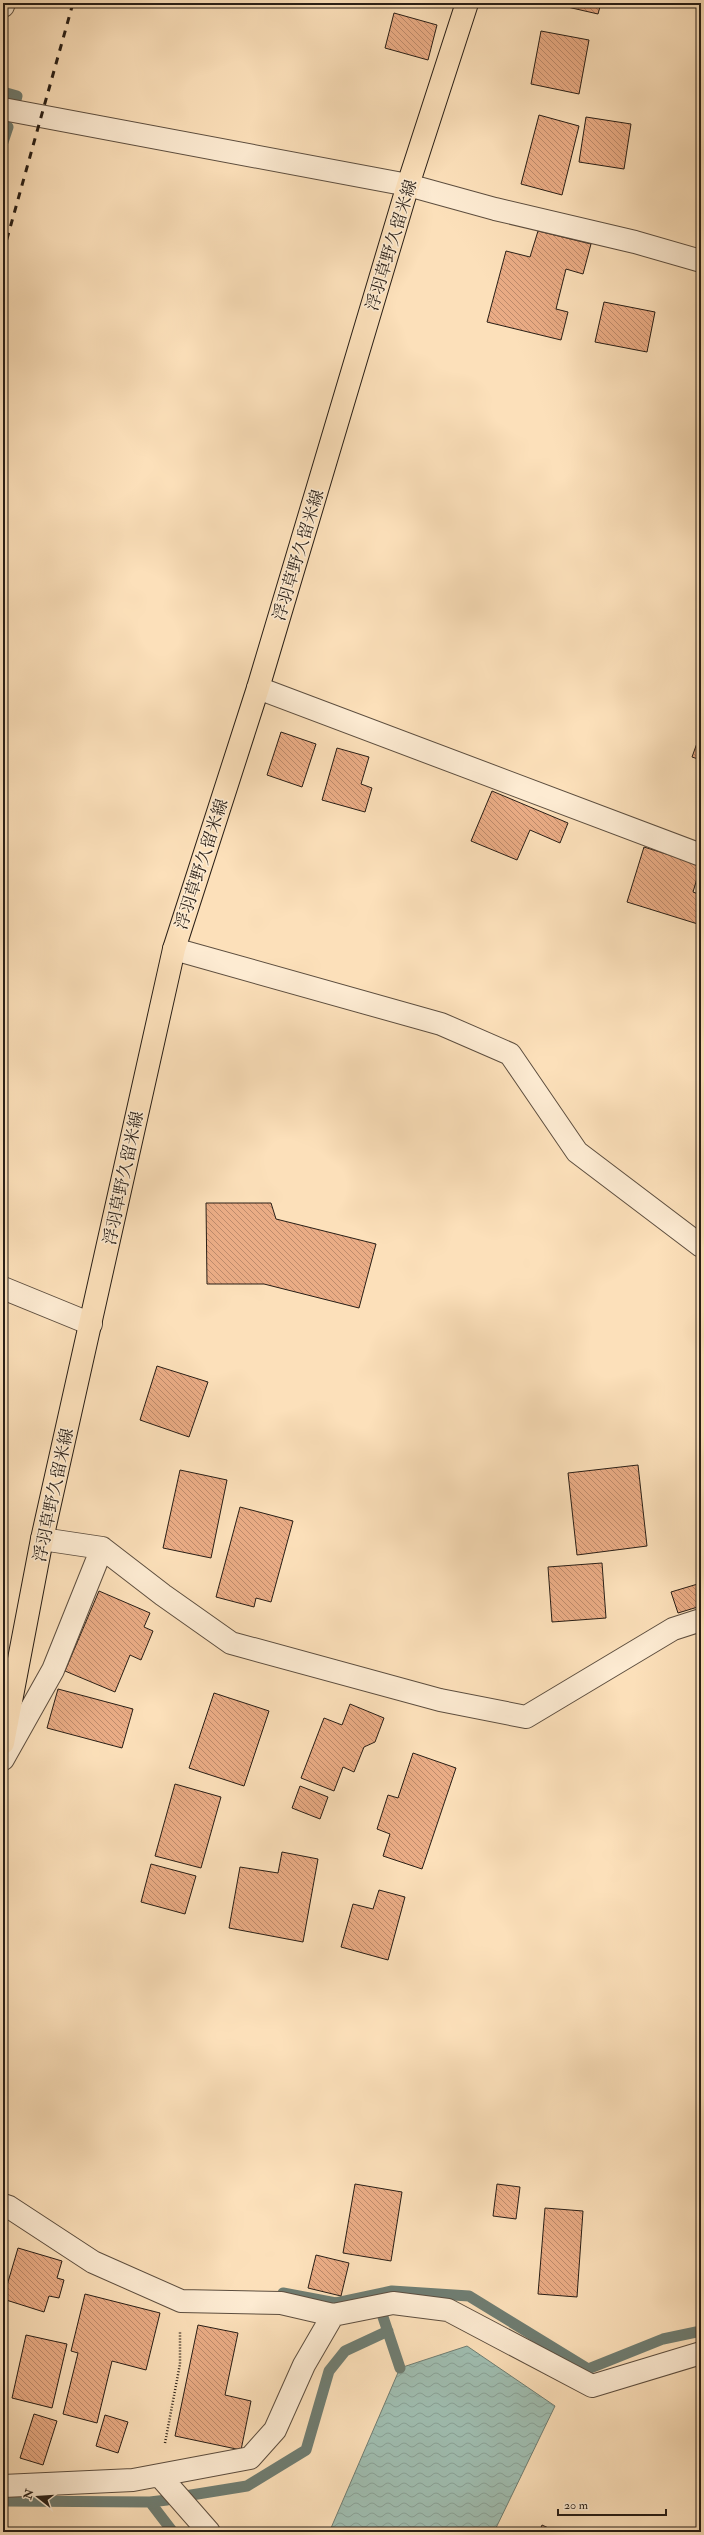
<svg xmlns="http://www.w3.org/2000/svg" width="704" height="2535" font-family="'IM FELL Double Pica','Noto Serif JP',serif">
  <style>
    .water { fill: url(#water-waves); stroke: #6f7d72 }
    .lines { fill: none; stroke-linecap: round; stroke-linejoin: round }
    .stream { stroke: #6f7d72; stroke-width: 11 }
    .building { fill: url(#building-back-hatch); stroke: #281e16 }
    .minor-casing { stroke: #5d4e3f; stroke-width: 24 }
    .primary-casing { stroke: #281e16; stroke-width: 24 }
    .path { stroke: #281e16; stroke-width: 2.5; stroke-dasharray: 1 2; stroke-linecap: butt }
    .minor { stroke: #fdebd2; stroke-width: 22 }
    .primary { stroke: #fce0ba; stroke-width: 22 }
    .rail { stroke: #281e16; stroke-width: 3; stroke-dasharray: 7 7; stroke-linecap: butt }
    .labels { text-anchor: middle; stroke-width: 3; stroke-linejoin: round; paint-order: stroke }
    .street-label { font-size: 17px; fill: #281e16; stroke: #fdebd2 }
  </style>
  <defs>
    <pattern id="water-waves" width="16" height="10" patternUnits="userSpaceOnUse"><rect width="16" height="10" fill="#9fbdb0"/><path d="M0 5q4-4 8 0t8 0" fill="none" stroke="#89a297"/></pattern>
    <pattern id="building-back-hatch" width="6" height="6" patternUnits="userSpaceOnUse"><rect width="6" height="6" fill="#eaac85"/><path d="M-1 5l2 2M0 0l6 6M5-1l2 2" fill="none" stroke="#be8b6c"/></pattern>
  </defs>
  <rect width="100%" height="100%" fill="#fce0ba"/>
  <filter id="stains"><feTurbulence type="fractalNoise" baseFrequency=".005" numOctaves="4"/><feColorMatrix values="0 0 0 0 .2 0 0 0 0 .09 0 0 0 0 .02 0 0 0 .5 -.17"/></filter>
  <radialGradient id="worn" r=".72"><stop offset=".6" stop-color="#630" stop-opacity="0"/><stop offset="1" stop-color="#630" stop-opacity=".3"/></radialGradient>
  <path class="water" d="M467,2346L555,2406L494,2532H339L331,2528L400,2368Z"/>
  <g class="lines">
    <path class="stream" d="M3,92L17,96L16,100
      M3,142L8,127
      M283,2293L336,2303L392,2291L469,2296L588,2369L663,2339L701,2331
      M378,2302L400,2368
      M185,2496L247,2486L306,2450L329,2371L345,2351L388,2331
      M3,2501L150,2502L167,2500
      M150,2502L173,2532"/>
  </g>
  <path class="building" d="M550,3H601L598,14Z
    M394,13L437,25L428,60L385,48Z
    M541,31L589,40L579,94L531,84Z
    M539,115L579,126L562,195L521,184Z
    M586,117L631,124L624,169L579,162Z
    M538,231L591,244L583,274L566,269L556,309L568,312L561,340L487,322L506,251L530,257Z
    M604,302L655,312L647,352L595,342Z
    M281,732L316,744L302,787L267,775Z
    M701,732V760L692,757Z
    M337,748L369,757L361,784L372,788L365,812L322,800Z
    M492,791L568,823L560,843L530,830L517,860L471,841Z
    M644,847L701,865L693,892L701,895V925L627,902Z
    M206,1203H271L276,1219L376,1244L359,1308L264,1284H207Z
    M157,1366L208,1382L189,1437L140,1420Z
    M638,1465L647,1546L577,1555L568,1473Z
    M180,1470L227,1480L211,1558L163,1548Z
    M240,1507L293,1521L271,1602L256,1598L254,1607L216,1597Z
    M602,1563L606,1618L552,1622L548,1567Z
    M701,1583V1606L678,1613L671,1592Z
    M99,1591L150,1613L144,1627L153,1631L141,1660L130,1655L115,1692L65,1671Z
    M58,1689L133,1709L122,1748L47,1728Z
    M214,1693L269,1711L244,1786L189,1768Z
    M350,1704L384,1718L375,1742L364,1747L354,1772L343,1767L334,1791L301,1778L324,1718L342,1725Z
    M413,1753L456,1768L422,1869L383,1856L390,1834L377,1829L388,1795L398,1798Z
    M175,1784L221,1797L201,1868L155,1856Z
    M300,1786L328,1797L320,1819L292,1808Z
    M282,1852L318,1859L303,1942L229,1928L240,1867L278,1873Z
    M151,1864L196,1876L185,1914L141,1902Z
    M379,1890L405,1897L388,1960L341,1947L353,1904L373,1909Z
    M355,2184L402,2192L391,2261L343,2253Z
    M497,2184L520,2187L516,2219L493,2216Z
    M545,2208L583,2211L577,2297L538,2294Z
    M18,2248L62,2261L57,2278L64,2280L59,2298L49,2296L44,2312L3,2299Z
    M316,2255L349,2263L341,2296L308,2288Z
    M85,2294L160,2313L146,2370L112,2361L97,2423L63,2414L78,2353L71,2351Z
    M3,2306L7,2307L3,2321Z
    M198,2325L238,2333L225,2395L251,2401L241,2450L175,2436Z
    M26,2335L67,2344L52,2408L12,2398Z
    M34,2414L57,2421L43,2465L20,2458Z
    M105,2415L128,2422L118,2453L96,2446Z
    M542,2525L557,2532H539Z"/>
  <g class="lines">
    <defs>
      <path id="minor" d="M3,6L4,3
        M3,109L408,185L495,209L635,242L701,261
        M258,688L701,855
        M174,949L441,1024L510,1054L577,1152L701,1246
        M3,1288L91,1324
        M42,1539L102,1548L163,1595L231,1643L440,1700L526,1717L673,1629L701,1620
        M3,1759L53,1670L102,1548
        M3,2205L9,2207L93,2262L181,2301L281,2303L333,2315
        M159,2475L209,2532
        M3,2486L133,2480L250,2458L275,2430L304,2365L333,2315L393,2303L448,2310L592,2386L701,2353"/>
      <path id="primary" d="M3,1743L42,1539L174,949L258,688L408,185L467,3"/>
    </defs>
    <use href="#minor" class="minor-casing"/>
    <use href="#primary" class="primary-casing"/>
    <path class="path" d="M165,2443L180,2364V2332"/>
    <use href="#minor" class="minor"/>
    <use href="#primary" class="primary"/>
    <path class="rail" d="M3,253L73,3"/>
  </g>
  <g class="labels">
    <g class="street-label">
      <text transform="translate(391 245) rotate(-73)" y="6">浮羽草野久留米線</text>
      <text transform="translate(298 555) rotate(-73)" y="6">浮羽草野久留米線</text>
      <text transform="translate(201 864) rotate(-72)" y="6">浮羽草野久留米線</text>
      <text transform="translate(123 1178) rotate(-78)" y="6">浮羽草野久留米線</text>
      <text transform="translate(53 1495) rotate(-78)" y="6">浮羽草野久留米線</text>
    </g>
  </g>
  <rect width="704" height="2535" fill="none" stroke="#fce0ba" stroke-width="16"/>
  <rect x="4" y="4" width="696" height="2527" fill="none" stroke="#281e16" stroke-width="2"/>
  <rect x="8" y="8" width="688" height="2519" fill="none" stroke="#281e16"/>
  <g transform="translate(38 2497) rotate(287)" stroke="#fdebd2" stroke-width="3" paint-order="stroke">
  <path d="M0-3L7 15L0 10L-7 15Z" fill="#281e16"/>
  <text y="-6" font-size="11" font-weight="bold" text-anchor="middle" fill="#281e16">N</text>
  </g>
  <path d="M558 2509v6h108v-6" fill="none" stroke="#281e16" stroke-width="2"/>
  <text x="564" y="2509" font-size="12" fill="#281e16" stroke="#fdebd2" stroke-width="3" paint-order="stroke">20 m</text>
  <rect width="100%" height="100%" filter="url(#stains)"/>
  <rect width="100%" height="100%" fill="url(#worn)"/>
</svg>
